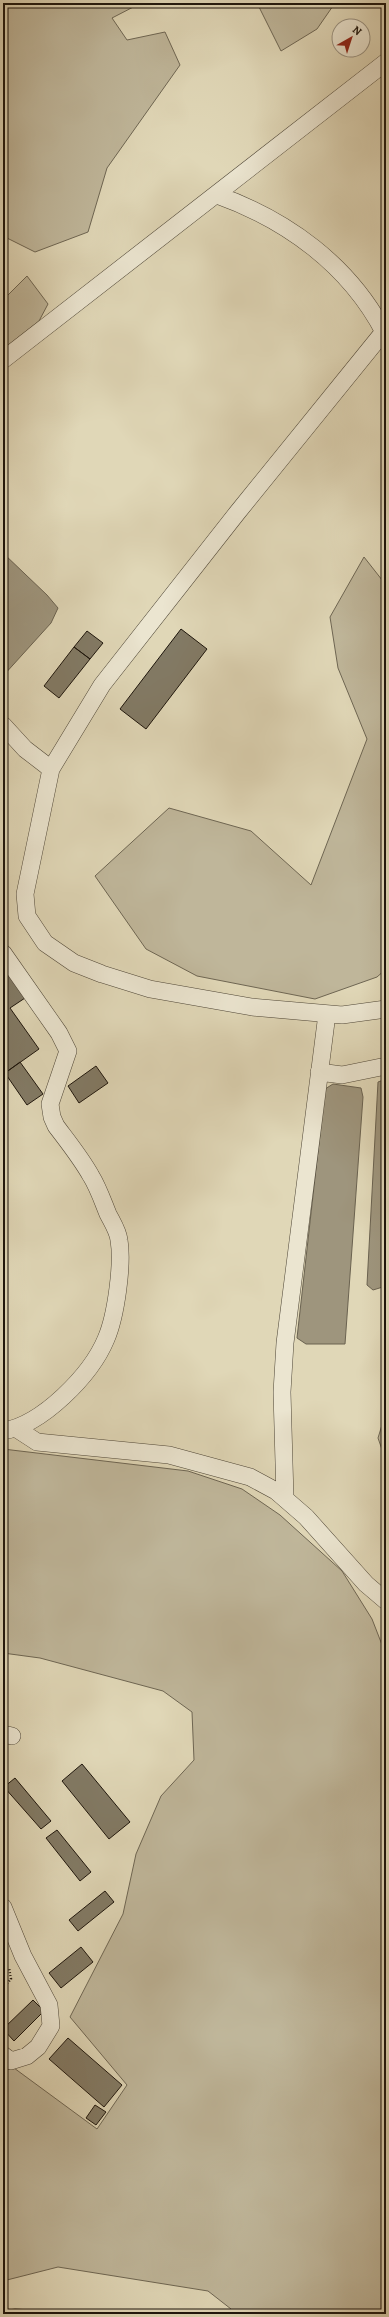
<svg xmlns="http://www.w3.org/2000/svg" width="389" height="2317" font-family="Alegreya,serif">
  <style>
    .green { fill: #bfb69a; stroke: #6e6653 }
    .water { fill: #9e957d; stroke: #6a6250 }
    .building { fill: #827a65; stroke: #1d150c }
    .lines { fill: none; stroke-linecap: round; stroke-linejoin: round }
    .minor-casing { stroke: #4e4637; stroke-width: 18 }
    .path { stroke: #1d150c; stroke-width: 2.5; stroke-dasharray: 1 2; stroke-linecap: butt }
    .minor { stroke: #ebe5d0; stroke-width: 17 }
  </style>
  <rect width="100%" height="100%" fill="#e0d7b7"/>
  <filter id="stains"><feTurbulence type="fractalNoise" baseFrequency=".005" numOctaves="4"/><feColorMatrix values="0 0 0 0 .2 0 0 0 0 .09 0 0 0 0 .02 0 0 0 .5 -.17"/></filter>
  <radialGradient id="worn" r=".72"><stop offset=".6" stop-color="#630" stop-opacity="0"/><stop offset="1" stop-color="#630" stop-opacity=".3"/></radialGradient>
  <path class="green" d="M3,3H141L112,18L127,40L165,32L180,65L107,168L88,232L35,252L3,236Z
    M257,3H335L317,29L281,51Z
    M27,276L48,304L39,321L3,349V300Z
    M364,557L386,585V969L377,977L315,999L197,976L146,949L95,876L169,808L251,831L311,885L367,739L338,668L330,617Z
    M386,1412V1461L378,1438Z
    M3,1449L188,1471L242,1489L280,1515L342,1571L372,1619L386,1655V2314H232L231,2309L208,2291L58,2267L3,2281V2069L14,2068L97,2129L127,2085L70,2017L123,1914L136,1854L161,1796L194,1760L192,1712L163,1691L40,1658L3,1653Z
    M15,2309L91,2314H3V2311Z"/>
  <path class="water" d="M3,553L47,595L58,608L51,623L3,676Z
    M386,1079V1286L373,1290L367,1285L378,1082Z
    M333,1084L361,1088L363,1097L345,1344H306L297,1338L325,1089Z"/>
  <path class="building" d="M181,629L207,649L146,729L120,709Z
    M87,631L103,643L90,659L74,647Z
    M74,647L90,659L59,698L44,686Z
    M10,971L28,996L10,1008L39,1049L5,1073L3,976Z
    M20,1062L43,1094L27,1105L5,1073Z
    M96,1066L108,1083L79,1103L68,1086Z
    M82,1764L130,1822L109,1839L62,1781Z
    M3,1770L8,1775L3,1779Z
    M15,1778L51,1821L41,1829L4,1787Z
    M57,1830L91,1872L80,1881L46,1838Z
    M105,1891L114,1902L78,1931L69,1920Z
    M81,1947L93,1962L61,1988L49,1973Z
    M33,2000L44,2011L14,2041L3,2029Z
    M68,2038L122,2085L104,2107L49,2059Z
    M95,2105L106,2112L96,2125L86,2118Z"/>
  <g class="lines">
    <defs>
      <path id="minor" d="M217,195C287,220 349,265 384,332
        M386,329L237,513L102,685L51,769L25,894L27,916L45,943L74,963L102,974L150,989L252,1007L342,1015L386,1009
        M3,360L386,62
        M3,725L25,749L51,769
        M3,953L59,1033L68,1051L50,1104L52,1117L56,1126C68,1142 81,1158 91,1176C98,1187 103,1202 108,1214C112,1222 118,1231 119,1240C123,1264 116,1316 106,1339C91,1375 42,1425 3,1431
        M319,1072L342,1075L386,1066
        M17,1429L37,1442L169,1455L250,1477L276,1491L306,1517L366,1584L386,1601
        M285,1498L282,1392L285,1343L327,1014
        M3,1734L12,1736
        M3,1907L23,1956L49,2005L51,2026L38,2047L27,2056L11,2061L3,2055"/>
    </defs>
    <use href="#minor" class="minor-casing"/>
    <path class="path" d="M3,1988L11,1979L9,1968"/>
    <use href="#minor" class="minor"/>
  </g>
  <rect width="389" height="2317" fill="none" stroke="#e0d7b7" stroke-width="16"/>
  <rect x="4" y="4" width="381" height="2309" fill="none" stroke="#1d150c" stroke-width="2"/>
  <rect x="8" y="8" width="373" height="2301" fill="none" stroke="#1d150c"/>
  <g transform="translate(351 38) rotate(39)"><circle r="19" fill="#ebe5d0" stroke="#999282"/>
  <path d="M0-3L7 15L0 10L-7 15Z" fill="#8f2418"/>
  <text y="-6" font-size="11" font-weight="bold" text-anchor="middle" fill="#1d150c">N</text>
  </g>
  <rect width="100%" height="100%" filter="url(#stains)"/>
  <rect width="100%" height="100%" fill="url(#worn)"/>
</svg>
